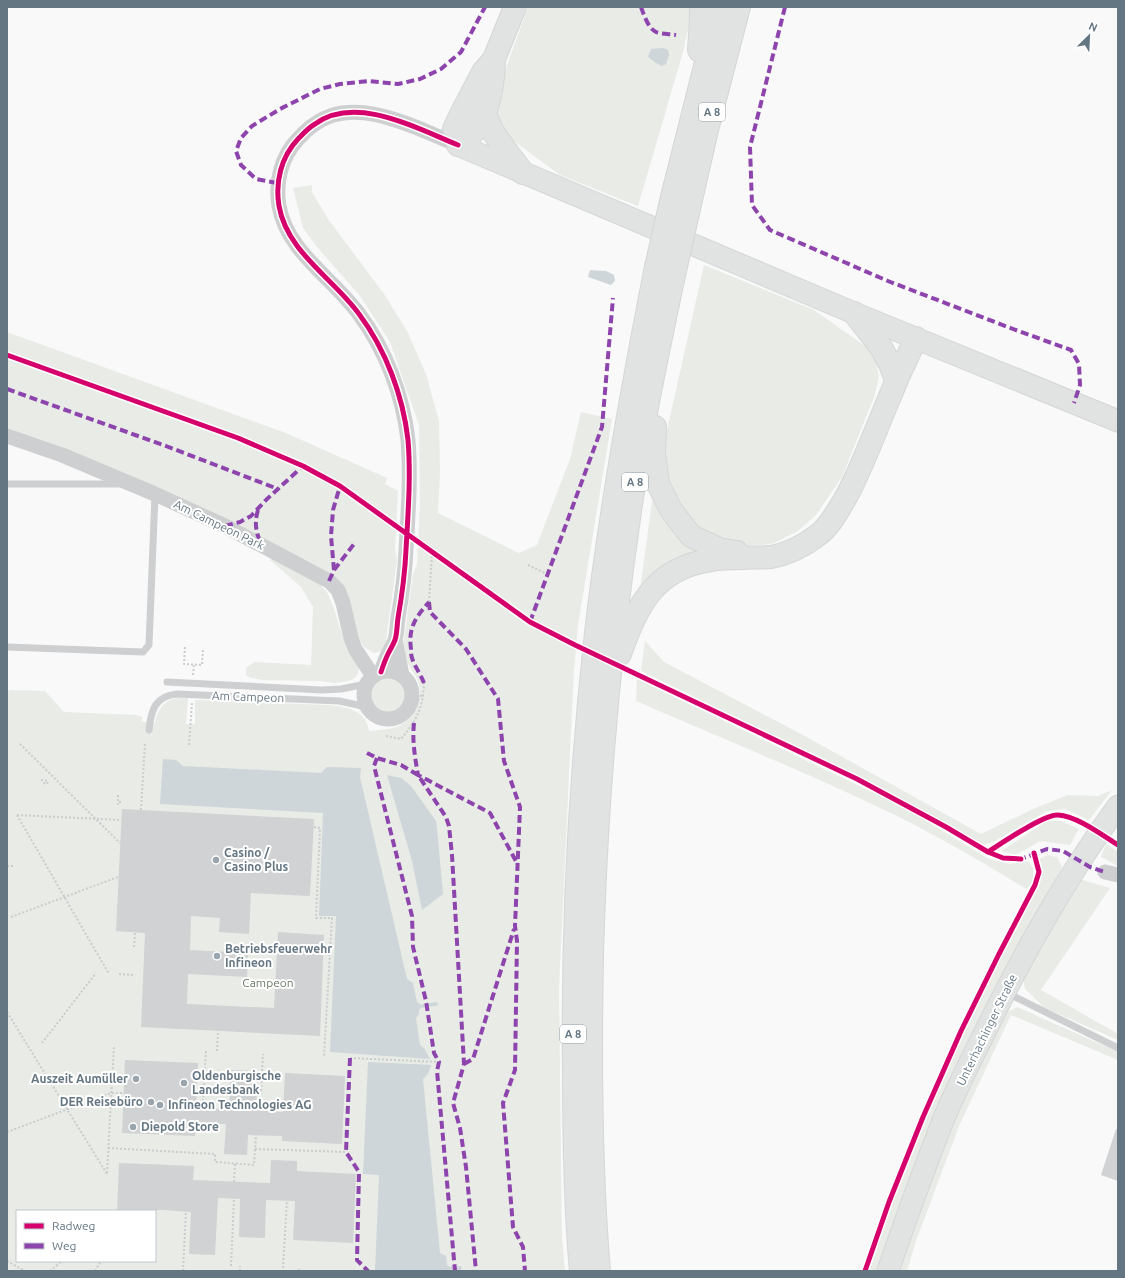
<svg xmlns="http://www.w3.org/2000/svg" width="1125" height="1278" font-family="Ubuntu,sans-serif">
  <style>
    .green { fill: #e8ebe6; fill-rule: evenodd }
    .water { fill: #ced6d9 }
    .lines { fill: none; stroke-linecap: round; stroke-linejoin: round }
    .stream { stroke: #ced6d9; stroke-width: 3.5 }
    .building { fill: #d0d2d3 }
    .secondary-casing { stroke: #d5d6d7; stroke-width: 23 }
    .highway-casing { stroke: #d5d6d6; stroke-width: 24 }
    .path { stroke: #cbcccd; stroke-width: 2; stroke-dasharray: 2 2; stroke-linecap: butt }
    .lane { stroke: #cecfd0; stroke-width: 7 }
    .street { stroke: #cecfd0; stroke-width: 15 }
    .secondary { stroke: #e1e2e2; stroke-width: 21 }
    .highway { stroke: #e1e2e2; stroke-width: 22 }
    .highway-bridge-casing { stroke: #d5d6d6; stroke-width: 24; stroke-linecap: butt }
    .highway-bridge { stroke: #e1e2e2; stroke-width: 22 }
    .quiet { stroke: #8e44ad; stroke-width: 4; stroke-dasharray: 8 4; stroke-linecap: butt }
    .cycleway-casing { stroke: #fff; stroke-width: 8 }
    .cycleway { stroke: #d6006c; stroke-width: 5 }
    .poi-dot { fill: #99a4ac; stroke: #fff; stroke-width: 1.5 }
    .labels { text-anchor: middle; stroke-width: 4; stroke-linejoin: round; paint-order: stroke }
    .shield { fill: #fff; stroke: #939fa8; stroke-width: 1 }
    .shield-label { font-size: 11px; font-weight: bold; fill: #657683 }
    .street-label { font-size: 12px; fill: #657683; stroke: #fff }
    .poi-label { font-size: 12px; font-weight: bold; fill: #657683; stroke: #fff; text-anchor: start }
    .park-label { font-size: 12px; fill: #687a64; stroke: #fff }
  </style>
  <rect width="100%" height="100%" fill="#f9f9f9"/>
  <path class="green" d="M528,7H691L692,11L683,52L638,206L560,175L511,139L497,113L496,103L506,68Z
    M312,185V192L328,219L384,294L407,331L426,374L439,421L440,472L438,513L519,553L537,545L570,459L581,412L612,419L578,625L574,670L559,988L562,1238L565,1271H7V692L10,690L45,691L64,712L137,715L142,717V722H155C159,704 169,696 188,698L186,724H195V700L329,705C347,707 366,710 369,731C379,730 388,730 397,727C413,720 423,700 419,683C417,677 414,674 411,669C406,662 404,654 403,646L413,574L417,564L420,504L419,425L390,342L360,296L317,247L303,228L293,188ZM17,1211H155V1261H17Z
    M704,265L814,310L868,348L876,361L879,377L874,397L842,477L816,515L798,531L774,543L763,545L745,546L699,532L686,517L667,483L663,448Z
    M7,332L286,433L387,478L385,484L398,491L395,548L397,560L385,648L379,652L374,653L364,647L358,637L342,584L327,571L246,529L7,428Z
    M653,494L708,552L640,590Z
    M274,558L316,580L327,592L333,606L348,653L359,667L358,673L355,678L348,681L335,683L320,681L263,680L251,678L246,675V668L254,662L311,665L313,607L301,587L270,560Z
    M645,641L664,662L803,735L981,834L1033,809L1068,795L1098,796L1112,790L1089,820L1065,809L1047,811L993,842L983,845L860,777L641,671Z
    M369 695a19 19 0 1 1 38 0a19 19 0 1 1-38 0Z
    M637,679L905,808L987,858L1010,864L1028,861L1033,868V882L1026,889C984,863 941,838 897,816C811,774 723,739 636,701Z
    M1047,821H1061L1079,829L1070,845L1040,841L1016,855L1001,851Z
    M1106,844L1118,852V866L1101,857Z
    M1047,855L1057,857L1062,867L983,1014L879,1271H868L894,1197L915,1143L970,1017L1038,881L1040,870L1039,859Z
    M1079,879L1110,888L1041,990L1118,1034V1040L1045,1008L1025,989L1023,977Z
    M1017,1007L1118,1052V1060L1011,1015L959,1126L916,1241L907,1271H896L950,1125L1004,1014Z"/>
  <path class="water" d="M663,48L668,50L669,55L666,64L662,66L656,63L648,57L651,49Z
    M590,270L606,271L614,275L615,281L611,285L588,277Z
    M163,759L176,760L183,766L321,773L327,767L361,768L360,777L407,979L413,983L417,1002L423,1006L419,1010V1014L416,1018L420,1045L424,1048L430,1059L330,1052L336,916H319L323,813L160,804Z
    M387,775L401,778L411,786L436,821L437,828L443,894L422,910L412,861Z
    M368,1062L431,1065L428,1074L423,1079L440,1253L446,1256L447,1265L452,1268L449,1271H375L379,1175L363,1174Z"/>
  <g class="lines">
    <path class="stream" d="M423,1006L436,1004
      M452,1268H460"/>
  </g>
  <path class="building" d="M122,809L314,819L310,896L251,893L249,934L219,932L220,918L191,916L190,950L248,953L247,977L188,974L187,1004L274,1008L278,932L324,935L320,1036L141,1027L145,933L116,931Z
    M125,1060L198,1063L196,1108L229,1109L231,1070L258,1071L256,1110L283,1112L285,1073L345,1076L342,1144L282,1141V1136L248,1135L247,1155L224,1154L226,1124L196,1123L195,1136L122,1133Z
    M1116,1129H1118V1181L1101,1175Z
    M271,1160L297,1161V1171L356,1174L353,1243L293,1240L295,1201L266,1200L265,1238L239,1237L240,1199L218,1198L215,1255L189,1254L191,1212L163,1210L117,1211L119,1163L194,1166L193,1180L270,1183Z"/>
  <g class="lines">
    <defs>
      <path id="secondary" d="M458,145L854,313L1118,421
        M888,1271C905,1221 923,1172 942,1123C955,1091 971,1060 986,1030C1024,952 1067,876 1118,806"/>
      <path id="highway" d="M699,50L701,19V7
        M494,59C494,80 489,112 477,128C472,135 465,140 458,145L454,129L461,114L483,72L494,59L515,7
        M485,113C492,136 509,153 523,173
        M672,197L720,7
        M690,204L707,130L739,7
        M854,313L882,349L890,364L896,380
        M655,427L654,453L658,484L671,510L691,536L719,549L737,552
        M620,654C637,605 655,568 711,560C722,558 733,558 744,558C753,557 763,558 771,557C788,554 805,545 818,535C830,526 837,512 845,499C860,472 871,442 883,413C893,388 904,363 916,338
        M581,1271C575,1205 574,1139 574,1073C572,926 580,779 596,633C610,510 632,388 656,267
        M599,1271C590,1166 590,1059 592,954C597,774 614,595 645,418C654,370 664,322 674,275"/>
    </defs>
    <use href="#secondary" class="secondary-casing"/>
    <use href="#highway" class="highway-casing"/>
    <path class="path" d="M528,565L547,574
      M429,602L432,553
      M185,647L184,664L202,665L203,648
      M193,675L194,664
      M412,695L424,696
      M386,736L401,739C417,720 423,708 424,683
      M20,744L120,843
      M189,745L192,703
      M41,780L48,781L47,784L43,783
      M118,795V804H120V799
      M141,810L145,743
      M17,815L109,974
      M17,815L121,820
      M314,827L320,828L316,918H332L324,1056
      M7,866H14
      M11,917L118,877
      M134,947L135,932
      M119,974L133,975
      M7,1012L107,1174
      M42,1043L96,973
      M217,1051L218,1031
      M350,1058L439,1062
      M196,1102H203L206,1051
      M260,1111L263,1054
      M7,1132L111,1093H124
      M108,1148L215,1154V1162L254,1165L256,1135
      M255,1149L346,1152
      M107,1173L114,1046
      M234,1182L235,1164
      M7,1261L25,1271
      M231,1266L234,1199
      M283,1268L287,1200
      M50,1271L62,1261
      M95,1271L101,1261
      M183,1271L186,1211
      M240,1271V1266
      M299,1271V1269"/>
    <path class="lane" d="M7,484H121
      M7,647L143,652L149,645L155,494
      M167,682L322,690L341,689L366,684
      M149,730C151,710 155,696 177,694L339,701L358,705L370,710
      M1007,993L1118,1048"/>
    <path class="street" d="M7,436L62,455L155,494L225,526L329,581L338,590L343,603L351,638L355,649L373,676
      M395,640L402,675
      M364 695a24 24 0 1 1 48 0a24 24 0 1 1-48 0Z
      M381,672C383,666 385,660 388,654C390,650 393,645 395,640C397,634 397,625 398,618C402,595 405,573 406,550C408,514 411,476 408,440C403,396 386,350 359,314C333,278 287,252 279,206C275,182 281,157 298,139C303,134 308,128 315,124C356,94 418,129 458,145
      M1105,872L1118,875"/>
    <use href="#secondary" class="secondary"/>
    <use href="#highway" class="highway"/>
    <defs>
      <path id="highway-bridge" d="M656,267L672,197
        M674,275L690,204"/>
    </defs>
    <use href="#highway-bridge" class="highway-bridge-casing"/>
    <use href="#highway-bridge" class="highway-bridge"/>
    <path class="quiet" d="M641,7C644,15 648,28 656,32C661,34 670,34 676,35
      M785,7L750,147L752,205L770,230L888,281L1013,329L1071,350L1079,364L1080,385L1074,403
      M277,183L256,179L241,165L236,151L241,138L252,126L280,109L320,89L340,84L369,81L398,84L420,79L441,69L461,52L485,7
      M7,389L166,446L278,489
      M258,510C254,524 256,531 261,545
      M225,526L240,522L251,516L267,499L303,466
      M334,570L354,544
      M329,581L334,570L331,536L333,510L340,486
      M429,602L430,612L466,649L498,699L504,761L520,807L515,926L517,941L515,1070L503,1103L513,1227L523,1247L525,1271
      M530,622L602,427L613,298
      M424,683C421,675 415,667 412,658C411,655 411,652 411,649C408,627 416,617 429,602
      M414,723C412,741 415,757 418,775L490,813L518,865
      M367,753L377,758L401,765L418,775L446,817L449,826L452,855L464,1064L453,1103L460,1128L466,1167L476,1271
      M377,758L374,766L412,916L413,947L426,1001L434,1053L439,1062L437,1071L455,1271
      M1018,859H1021L1047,849L1063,851L1090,867L1105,872
      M350,1058L346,1152L359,1172L357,1260L368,1271
      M464,1064L473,1059L514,929"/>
    <defs>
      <path id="cycleway" d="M7,355L238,438L303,466L340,486L530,622L575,645L857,779L946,827L988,852L1003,858L1021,859
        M381,672C383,666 385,660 388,654C390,650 393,645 395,640C397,634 397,625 398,618C402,595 405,573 406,550C408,514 411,476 408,440C403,396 386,350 359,314C333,278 287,252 279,206C275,182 281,157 298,139C303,134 308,128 315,124C356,94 418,129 458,145
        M988,852C1002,843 1044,814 1058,815C1077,816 1102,835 1118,845
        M865,1271L889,1202L923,1117L961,1031L999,954L1035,885L1039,872L1034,853"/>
    </defs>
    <use href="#cycleway" class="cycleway-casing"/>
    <use href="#cycleway" class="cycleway"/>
  </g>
  <g class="poi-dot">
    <circle cx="216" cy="860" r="4"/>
    <circle cx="217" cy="956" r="4"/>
    <circle cx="136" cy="1079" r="4"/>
    <circle cx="184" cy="1083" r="4"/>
    <circle cx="151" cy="1102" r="4"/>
    <circle cx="160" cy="1105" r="4"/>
    <circle cx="133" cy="1127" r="4"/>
  </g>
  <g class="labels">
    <g class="shield">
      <rect x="699" y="103" width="26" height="18" rx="3"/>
      <rect x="622" y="473" width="26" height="18" rx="3"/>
      <rect x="560" y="1025" width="26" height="18" rx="3"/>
    </g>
    <g class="shield-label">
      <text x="712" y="116">A 8</text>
      <text x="635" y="486">A 8</text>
      <text x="573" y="1038">A 8</text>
    </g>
    <g class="street-label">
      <text transform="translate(219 525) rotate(26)" y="4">Am Campeon Park</text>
      <text transform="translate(248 697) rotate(2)" y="4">Am Campeon</text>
      <text transform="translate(987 1030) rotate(-64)" y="4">Unterhachinger Straße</text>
    </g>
    <g class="poi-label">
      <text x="224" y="857">Casino /<tspan x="224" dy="14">Casino Plus</tspan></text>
      <text x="225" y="953">Betriebsfeuerwehr<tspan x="225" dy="14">Infineon</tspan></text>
      <text x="192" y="1080">Oldenburgische<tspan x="192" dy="14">Landesbank</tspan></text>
      <text x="128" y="1083" text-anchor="end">Auszeit Aumüller</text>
      <text x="143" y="1106" text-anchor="end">DER Reisebüro</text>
      <text x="168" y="1109">Infineon Technologies AG</text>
      <text x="141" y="1131">Diepold Store</text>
    </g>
    <g class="park-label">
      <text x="268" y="987">Campeon</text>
    </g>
  </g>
  <rect width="1125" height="1278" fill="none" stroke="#657683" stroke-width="16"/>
  <rect x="16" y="1210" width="140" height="52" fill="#ffffff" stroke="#c1c8cd"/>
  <rect x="24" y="1223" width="20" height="6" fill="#d6006c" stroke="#c1c8cd"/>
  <text x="52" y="1230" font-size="12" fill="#657683">Radweg</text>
  <rect x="24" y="1243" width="20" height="6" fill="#8e44ad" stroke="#c1c8cd"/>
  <text x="52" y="1250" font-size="12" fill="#657683">Weg</text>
  <g transform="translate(1089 36) rotate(24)" stroke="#ffffff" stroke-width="3" paint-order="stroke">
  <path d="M0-3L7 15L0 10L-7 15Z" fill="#657683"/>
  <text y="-6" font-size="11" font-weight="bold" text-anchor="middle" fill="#657683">N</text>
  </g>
</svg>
